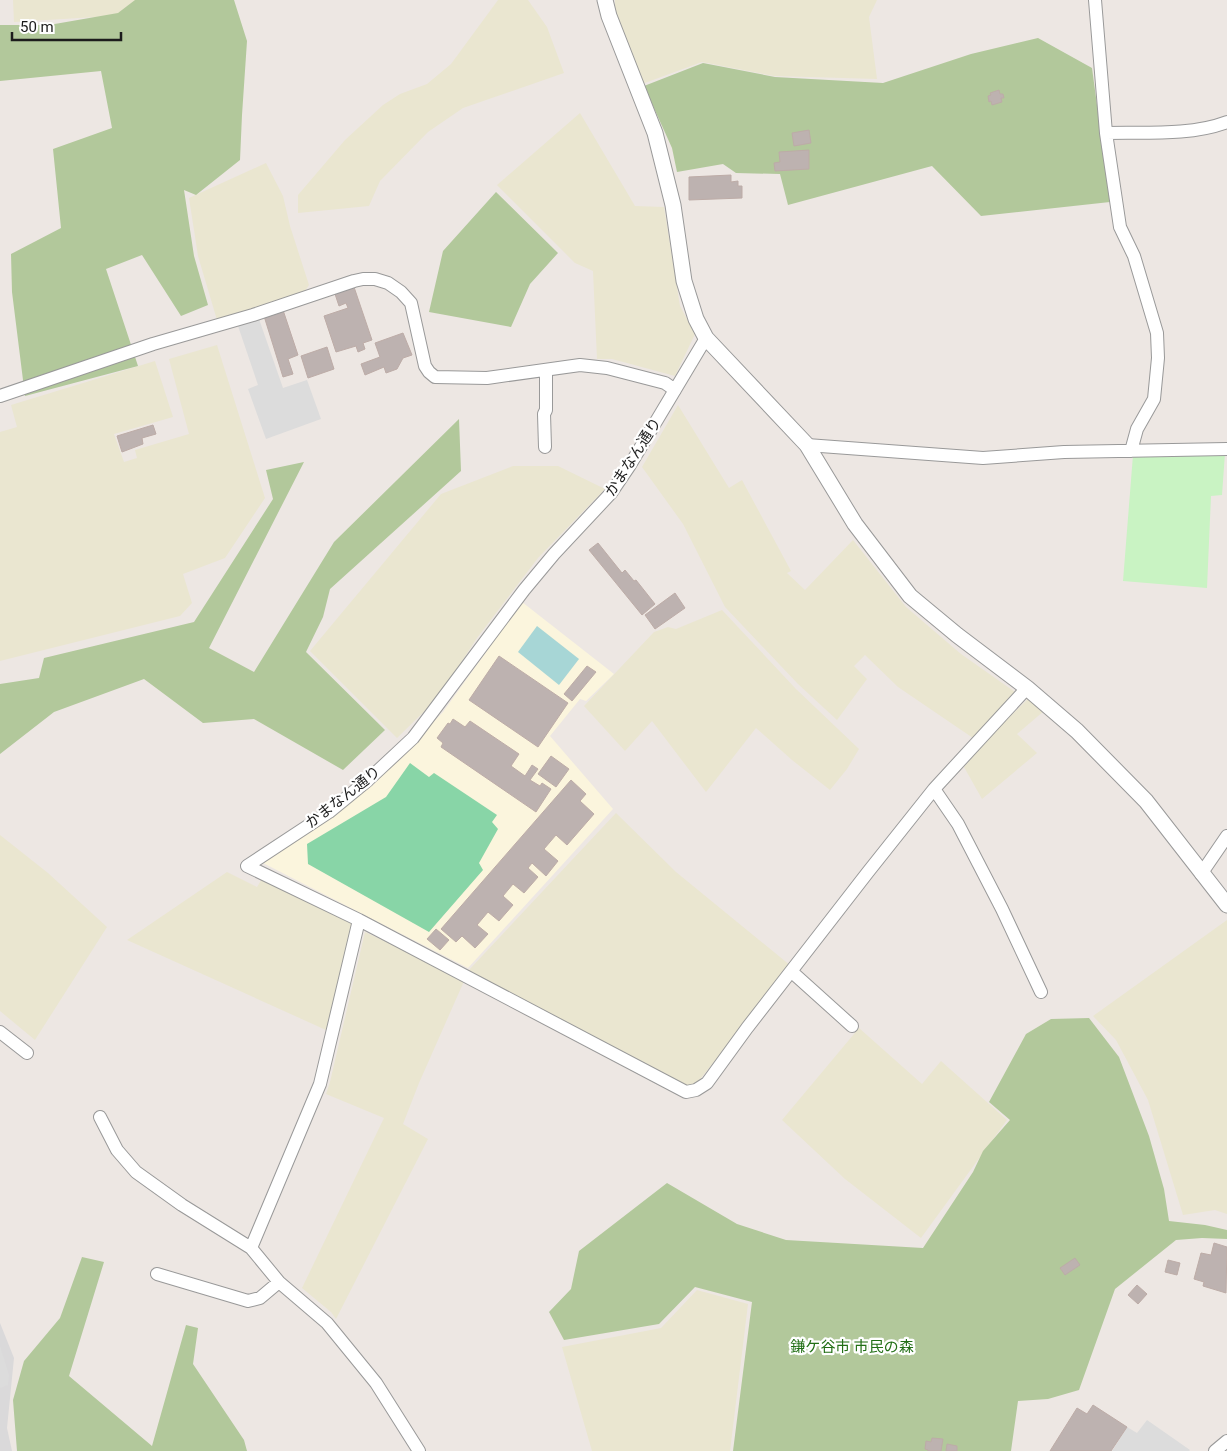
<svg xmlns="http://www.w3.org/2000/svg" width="1227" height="1451" font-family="Roboto,'Noto Sans JP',sans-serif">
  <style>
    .residential { fill: #dad9da }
    .education { fill: #fbf5dd }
    .farmland { fill: #eae6d0 }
    .forest { fill: #b2c89b }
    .park { fill: #c9f3c3 }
    .pitch { fill: #88d5a7 }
    .parking { fill: #dcdcdc }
    .water { fill: #a7d6d6 }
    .building { fill: #bdb2b0; stroke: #bdaca7 }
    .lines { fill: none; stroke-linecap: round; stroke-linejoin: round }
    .minor-casing { stroke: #999; stroke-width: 14 }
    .tertiary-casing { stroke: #999; stroke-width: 17 }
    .minor { stroke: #fff; stroke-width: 12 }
    .tertiary { stroke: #fff; stroke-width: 15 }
    .labels { text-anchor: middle; stroke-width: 4.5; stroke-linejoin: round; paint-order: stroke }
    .street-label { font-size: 15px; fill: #1c1c1c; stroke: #fff }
    .park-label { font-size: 15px; fill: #216f15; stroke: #fff }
  </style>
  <rect width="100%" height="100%" fill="#ede7e3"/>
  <path class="residential" d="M0,1323L14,1358L7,1428L12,1451H0Z"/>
  <path class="education" d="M522,602L614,674L586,701L580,699L550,736L613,809L468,968L263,863L373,785L443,712Z"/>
  <path class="farmland" d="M13,0H144L145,14L14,22Z
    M498,0H528L547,27L564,73L463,108L428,132L380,181L369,206L298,213V195L345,140L383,105L400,94L427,84L451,64Z
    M615,0H877L869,17L877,79L774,76L702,62L642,84L615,11Z
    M580,113L635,206L664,207L680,306L695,334L675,376L612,359H597L593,271L575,263L497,185Z
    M266,163L283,196L290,226L309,285L305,291L217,320L198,256L189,198Z
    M217,345L265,498L225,558L183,574L192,603L180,616L0,661V432L17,427L11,405L155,361L173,417L114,434L124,462L137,458L135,450L189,434L169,359Z
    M678,405L729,488L742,480L791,571L787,573L805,590L853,540L906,607L961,654L1015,692L973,738L898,687L865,655L854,666L867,679L837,720L798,684L725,607L683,524L642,467Z
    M513,466H558L605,489L538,558L477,638L438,698L397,738L310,651L441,494Z
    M722,610L796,689L859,749L847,769L830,790L792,760L756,728L706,792L652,721L625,751L584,706L654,632L668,627L676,629Z
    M1028,699L1044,711L1017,734L1037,753L982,799L964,767L993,733Z
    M616,813L676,872L791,966L697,1083L687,1087L468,971Z
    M0,835L48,873L107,927L35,1040L0,1011Z
    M227,872L257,887L263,877L352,924L326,1030L127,940Z
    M1227,920V1214L1215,1210L1183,1215L1148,1100L1116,1040L1093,1016Z
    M365,932L465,979L419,1083L403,1124L428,1139L336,1319L331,1312L302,1288L384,1118L326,1094L330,1082Z
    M859,1028L922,1084L941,1061L1007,1120L921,1238L845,1179L782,1120Z
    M697,1290L748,1304L730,1451H592L562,1347L661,1328Z"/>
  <path class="forest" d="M135,0H234L247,41L242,115L240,160L196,195L184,190L194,256L208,305L181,316L142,255L106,269L138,366L25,396L12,292L11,254L61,228L53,149L112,128L101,71L0,81V25H49L118,13Z
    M1038,38L1092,68L1110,202L981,216L932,166L788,205L780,174L736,173L723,164L677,172L672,148L644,86L703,63L775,77L883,83L971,54Z
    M496,192L558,253L530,284L511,327L429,312L443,251Z
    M459,419L461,471L330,589L323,617L306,652L385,730L343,770L254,719L203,723L144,679L54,712L0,754V684L39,678L44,658L194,622L273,499L266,470L304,462L209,648L254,672L334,542Z
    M1089,1018L1119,1057L1149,1136L1164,1189L1169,1221L1205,1225L1227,1230V1239L1202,1238L1176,1240L1115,1289L1079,1390L1048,1399L1018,1401L1011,1451H733L752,1302L695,1287L659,1324L564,1340L549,1312L571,1289L579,1251L667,1183L737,1224L786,1240L923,1248L973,1172L983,1151L1010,1120L989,1102L1026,1034L1051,1019Z
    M82,1257L104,1262L69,1376L152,1446L186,1325L198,1328L193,1364L244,1440L247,1451H17L13,1400L24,1361L60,1318Z"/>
  <path class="park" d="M1225,453L1222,495L1211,496L1207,588L1123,581L1133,455Z"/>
  <path class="pitch" d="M410,763L429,777L434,773L497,815L492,822L498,829L479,863L483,870L429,932L308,864L307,844L386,797Z"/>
  <path class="parking" d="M259,319L283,388L307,380L321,419L266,439L248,389L258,385L238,326Z
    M0,1346L9,1375L8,1385L0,1388Z
    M1147,1420L1190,1450L1189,1451H1112L1127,1427L1137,1433Z"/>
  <path class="water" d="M537,626L579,659L559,685L518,652Z"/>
  <path class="building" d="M999,90L1000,94H1003L1004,98H1001L1002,102L992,105L991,101L989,102L988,96L991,95L990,93Z
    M809,130L811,143L794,146L792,133Z
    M809,150V169L775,171L774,163L780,162L779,152Z
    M731,175V182L738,181V186H742V198L689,200V177Z
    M354,287L372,340L363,343L365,349L358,352L356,346L336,352L324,316L348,308L346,303L339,306L335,294Z
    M283,310L298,355L288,359L293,374L283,377L264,316Z
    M403,333L412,355L403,358L397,369L386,373L384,367L365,375L361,364L380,357L375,343Z
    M327,347L334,369L308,378L301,356Z
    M153,425L156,434L142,438L143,444L122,452L117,436Z
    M598,543L622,573L625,570L634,581L636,580L655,604L642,615L589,550Z
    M675,593L685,608L655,629L645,615Z
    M499,656L568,703L538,747L469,700Z
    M587,666L596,672L572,701L564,694Z
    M453,719L465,727L470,721L519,754L511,766L525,776L532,765L538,769L530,780L540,786L542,783L551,789L536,812L441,747L443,743L437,738L448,723L450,724Z
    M551,756L569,769L556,787L538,774Z
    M571,780L586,794L580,801L594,814L567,845L556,835L544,849L558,861L546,876L532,863L528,868L538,877L524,893L513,884L503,896L513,905L499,921L488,912L477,925L488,934L475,948L462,936L456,942L441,929Z
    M436,929L449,940L440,950L427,939Z
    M1214,1243L1227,1247L1226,1293L1203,1286L1204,1282L1194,1279L1201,1253L1211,1255Z
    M1075,1258L1080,1265L1065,1275L1060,1268Z
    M1168,1260L1180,1263L1177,1275L1165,1272Z
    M1137,1285L1147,1294L1138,1304L1128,1295Z
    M1093,1405L1127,1427L1111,1451H1050L1077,1408L1087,1414Z
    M932,1438L943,1439L941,1451H928V1450L925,1449L926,1441L931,1442Z
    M947,1444L957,1446V1451H946Z"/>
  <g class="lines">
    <defs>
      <path id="minor" d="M1095,0L1106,133L1120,227L1134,256L1157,333L1158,358L1154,399L1137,429L1131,451
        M1106,133C1145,132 1190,136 1227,122
        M706,338L630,465L611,493L554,554L524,590L413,738L368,780L329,812L247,866L359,920L686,1092L696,1090L707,1083L747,1028L868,872L934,789L1027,688
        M0,396L153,344L253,315L354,281L363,279H375L388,283L401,292L411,303L425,366L429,372L435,377L487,378L580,365L607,368L665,383L675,390
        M807,445L983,458L1064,452L1227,449
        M545,447L544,414L546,410V370
        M934,789L958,824L1002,909L1041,992
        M1201,874L1227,836
        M792,972L852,1026
        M0,1032L27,1053
        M100,1117L117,1150L136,1172L182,1205L251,1248L279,1282L327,1323L376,1383L419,1451
        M251,1248L320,1084L359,920
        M157,1274L248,1301L260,1298L279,1282
        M1215,1451L1227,1441"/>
      <path id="tertiary" d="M605,0L609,16L655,133L673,205L684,281L696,319L706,338L807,445L855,524L910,596L957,635L1027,688L1077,731L1146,801L1227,905"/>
    </defs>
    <use href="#minor" class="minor-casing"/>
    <use href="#tertiary" class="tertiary-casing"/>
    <use href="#minor" class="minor"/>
    <use href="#tertiary" class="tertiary"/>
  </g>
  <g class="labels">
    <g class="street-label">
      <text transform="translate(633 457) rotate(-57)" y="5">かまなん通り</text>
      <text transform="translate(343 797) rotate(-38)" y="5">かまなん通り</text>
    </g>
    <g class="park-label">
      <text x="852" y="1352">鎌ケ谷市 市民の森</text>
    </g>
  </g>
  <path d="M12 32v8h109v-8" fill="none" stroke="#1c1c1c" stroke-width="2.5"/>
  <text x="20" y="32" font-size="15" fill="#1c1c1c" stroke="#ffffff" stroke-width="4" paint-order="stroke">50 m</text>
</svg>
